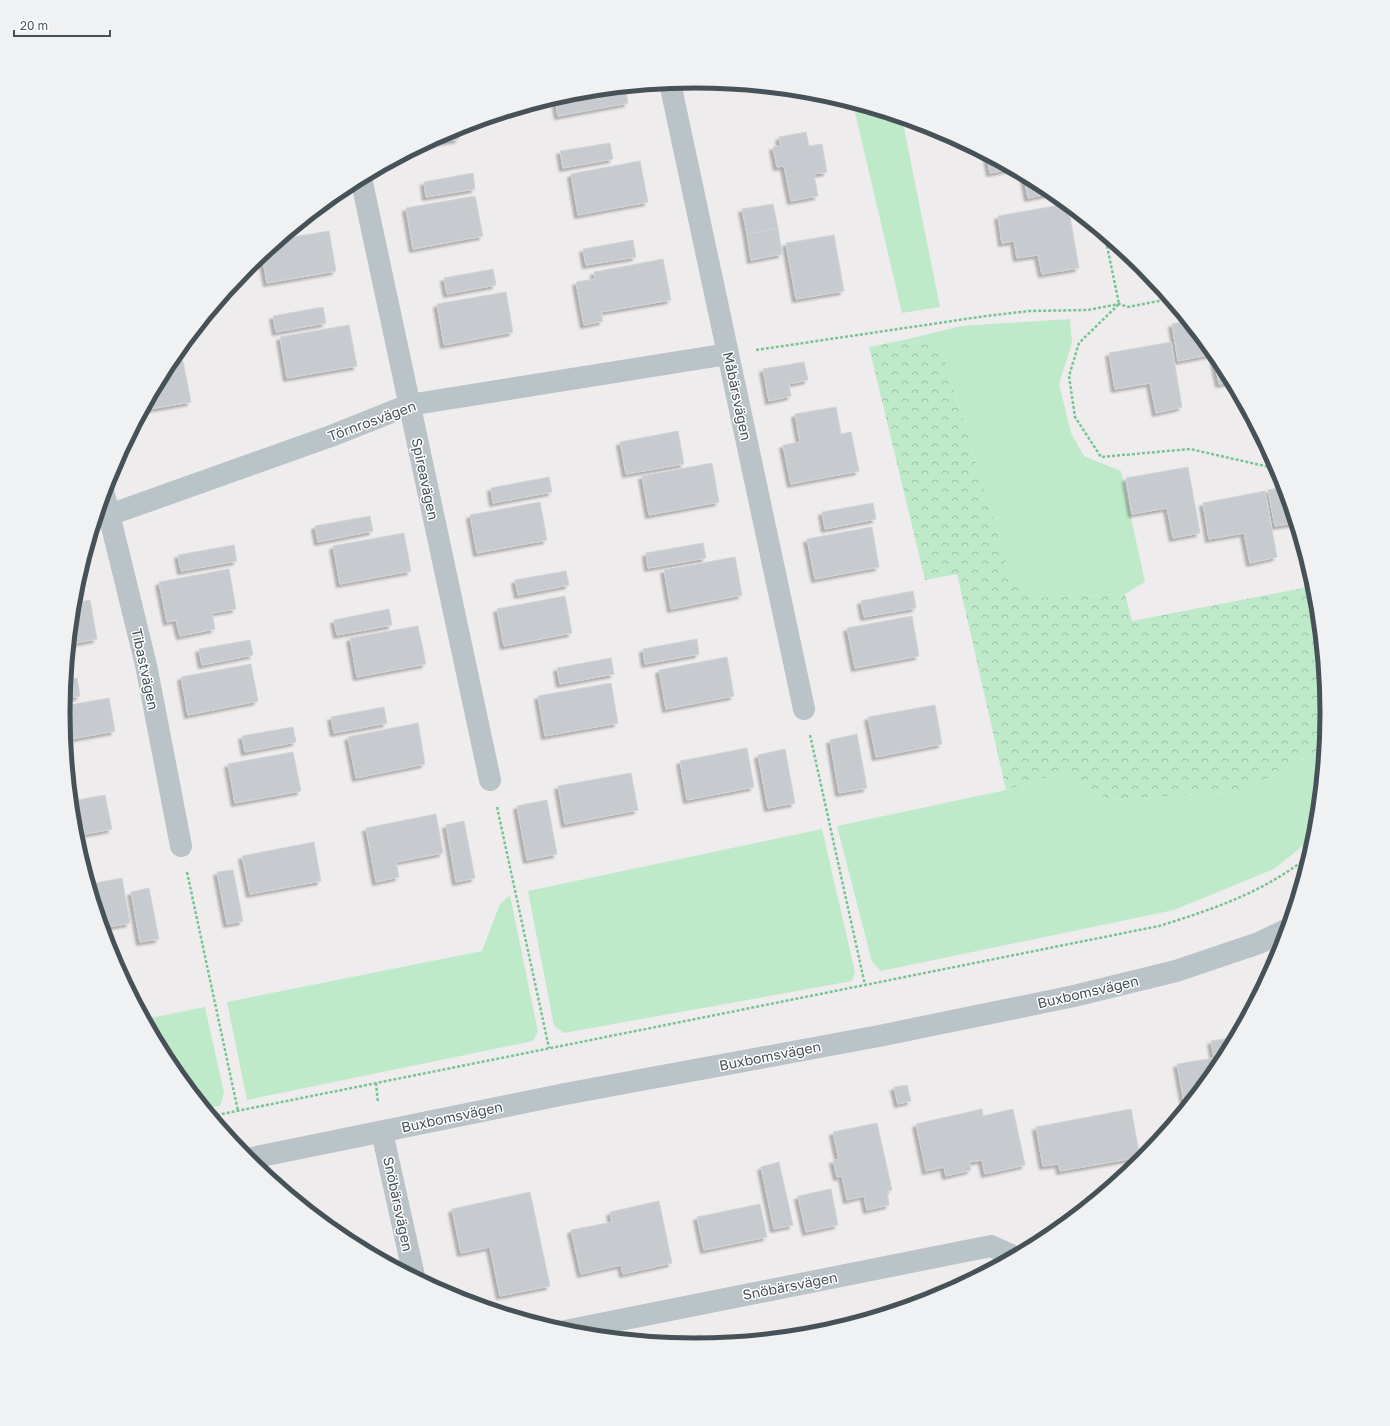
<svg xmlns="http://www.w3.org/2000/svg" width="1390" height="1426" font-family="'Golos Text',sans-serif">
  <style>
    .green { fill: #beeac9 }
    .forest { fill: url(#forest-crowns) }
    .building { fill: #c7cacf; stroke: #d1d4d7; filter: url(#shadow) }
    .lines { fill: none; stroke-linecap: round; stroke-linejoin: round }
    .path { stroke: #79c495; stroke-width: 2.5; stroke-dasharray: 3 2; stroke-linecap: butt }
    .street { stroke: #b9c3c8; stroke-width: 22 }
    .labels { text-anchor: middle; stroke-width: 3; stroke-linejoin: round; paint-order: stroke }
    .street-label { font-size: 14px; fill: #465258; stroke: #fff }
    .rim { fill: none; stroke: #465258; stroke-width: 5 }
  </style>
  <defs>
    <pattern id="forest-crowns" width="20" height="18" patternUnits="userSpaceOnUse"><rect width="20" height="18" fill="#beeac9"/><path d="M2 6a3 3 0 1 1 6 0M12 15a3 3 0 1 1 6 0" fill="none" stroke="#9cc0a6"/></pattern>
    <filter id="shadow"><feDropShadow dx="-3.5" dy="3.5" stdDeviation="1" flood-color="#0004"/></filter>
  </defs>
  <rect width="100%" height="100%" fill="#efeced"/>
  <path class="green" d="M853,104L902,118L940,307L902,313Z
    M1070,319L1072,343L1059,384L1071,433L1084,456L1121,471L1145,582L1125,594L1031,598L1011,578L942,350L908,339L961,326Z
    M1324,747L1315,836L1274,869L1174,910L881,971L872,962L837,826L1006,790L1063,772L1109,800L1245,791Z
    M822,829L855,972L852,981L564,1033L554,1026L528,891Z
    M510,895L538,1032L533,1041L247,1100L227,1002L482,951L500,904Z
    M205,1007L224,1093L220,1106L206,1108L169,1064L145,1019Z"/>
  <path class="forest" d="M908,339L942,350L1011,578L1031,598L1125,594L1132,621L1314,586L1327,713L1324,747L1245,791L1109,800L1063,772L1006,790L957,574L925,580L869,347Z
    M701,1334L709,1344L695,1345L663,1342Z"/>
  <path class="building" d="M625,88L628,103L558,116L555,98L572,93Z
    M457,128L459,139L423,145L453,129Z
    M806,132L809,146L822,144L827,172L814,174L818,196L791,201L784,166L777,167L773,147L781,146L779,137Z
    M610,143L613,159L563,168L560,151Z
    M987,156L1011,169L990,173Z
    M640,161L648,202L578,215L571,174Z
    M473,173L475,189L426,197L424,182Z
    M1024,176L1046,188L1053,193L1028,198Z
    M475,196L483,236L413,249L406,208Z
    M773,204L778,228L747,234L742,209Z
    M1066,204L1068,205L1079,268L1042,274L1038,255L1017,258L1014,241L1002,243L998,216Z
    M301,223L302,228L293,229Z
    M778,228L782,254L751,260L747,234Z
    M329,231L336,271L267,283L262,255L281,239Z
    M834,235L844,291L796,299L786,243Z
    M633,240L636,257L586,265L583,249Z
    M663,259L671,300L601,312L603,321L584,325L576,282L595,279L594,272Z
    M493,269L496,285L447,294L444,278Z
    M506,292L513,332L444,345L437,304Z
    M323,307L326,323L276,332L273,316Z
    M1187,321L1221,362L1231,382L1219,384L1213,354L1178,361L1172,324Z
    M349,325L357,366L287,378L280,337Z
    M1171,342L1182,407L1156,413L1150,383L1115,389L1109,353Z
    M182,346L183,351L177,352Z
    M183,361L191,402L144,410L169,364Z
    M804,362L808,380L789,384L791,396L769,401L763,369Z
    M836,407L841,434L851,432L859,471L791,484L783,445L800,442L795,414Z
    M678,431L684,464L626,474L620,442Z
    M712,463L719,502L649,515L642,476Z
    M1188,467L1200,533L1173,538L1167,508L1132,514L1126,478Z
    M549,477L552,492L493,503L491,488Z
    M1284,487L1295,523L1275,526L1268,490Z
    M1265,491L1277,557L1250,563L1244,533L1209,539L1203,503Z
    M540,502L547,540L477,553L470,515Z
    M873,503L876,519L825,529L822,512Z
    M370,516L373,531L318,542L315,526Z
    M872,527L879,567L815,579L807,539Z
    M404,533L411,571L340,584L333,546Z
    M703,543L706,558L648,568L646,553Z
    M234,545L237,561L181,571L178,555Z
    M735,557L742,595L671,609L664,570Z
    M229,569L236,609L212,613L215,629L180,636L176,620L167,622L159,582Z
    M566,571L569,585L518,595L515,580Z
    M913,591L916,608L864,617L861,601Z
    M565,596L572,633L504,646L497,609Z
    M90,600L97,639L70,644L74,603Z
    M389,609L392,625L337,635L334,620Z
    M912,616L919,656L855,668L847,628Z
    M418,626L426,664L357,677L350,638Z
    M697,639L699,654L645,664L643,649Z
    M250,640L253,655L202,665L199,649Z
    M727,657L734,696L666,709L659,670Z
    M611,658L614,674L560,684L557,668Z
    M251,664L258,701L188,715L181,677Z
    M77,678L80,696L64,699L66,680Z
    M611,683L618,723L545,736L538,696Z
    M109,698L115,731L66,740L63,713L64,706Z
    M935,705L942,744L876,757L868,717Z
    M384,707L387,723L334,733L331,717Z
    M418,723L425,764L356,778L348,737Z
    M293,727L296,742L245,752L242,736Z
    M857,734L867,788L839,793L830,740Z
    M747,748L754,787L687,800L680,761Z
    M785,749L795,803L768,808L758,755Z
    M293,752L301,791L235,803L228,764Z
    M631,773L638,810L565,824L558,786Z
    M72,777L76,795L71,796L69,778Z
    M105,795L112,829L75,836L72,801Z
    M547,800L557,854L527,860L517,806Z
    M436,814L443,853L396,862L399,877L376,882L366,828Z
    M464,821L475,878L456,882L446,825Z
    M314,842L321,881L250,894L242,856Z
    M233,870L243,921L227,924L217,872Z
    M122,878L130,923L103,928L90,884Z
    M149,888L159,939L140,942L131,892Z
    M1230,1038L1231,1044L1220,1064L1185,1107L1177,1064L1214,1058L1211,1041Z
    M907,1085L911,1101L898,1104L894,1087Z
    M982,1109L983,1116L1013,1109L1025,1165L985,1174L982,1160L969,1162L971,1170L946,1176L944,1167L926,1171L916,1124Z
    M1131,1109L1140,1157L1060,1171L1059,1164L1043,1166L1036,1127Z
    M877,1123L892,1190L887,1191L889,1205L867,1210L864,1196L847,1200L842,1176L837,1177L833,1160H839L833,1132Z
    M779,1162L793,1225L774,1229L761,1167Z
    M831,1189L838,1225L806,1232L798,1196Z
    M530,1192L550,1286L500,1296L490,1247L461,1253L452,1209Z
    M659,1201L672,1263L623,1274L621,1265L581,1274L571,1230L612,1222L610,1212Z
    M760,1204L767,1237L704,1250L697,1217Z
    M345,1228L347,1240L334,1230Z
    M858,1318L859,1321L818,1333L794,1335L793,1330Z"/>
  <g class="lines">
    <path class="path" d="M1105,236L1119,304L1079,343L1069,376L1075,417L1101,457L1190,449L1278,469
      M756,350L986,316L1029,311L1088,310L1119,304L1128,307L1169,299
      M810,735L865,985
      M497,807L549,1048
      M1301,862L1306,867
      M187,872L238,1111
      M376,1083L378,1103
      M212,1116L1159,926C1214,909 1264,892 1309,856"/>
    <path class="street" d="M670,83L804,709
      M361,178L490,780
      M104,494L146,665L181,846
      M97,518L109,515L331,436L409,405L728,354
      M382,1132L414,1276
      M247,1159L565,1094L879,1036L1074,996L1176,971L1259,943L1286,930
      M565,1331L991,1246L1013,1256"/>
  </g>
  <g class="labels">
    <g class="street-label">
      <text transform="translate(737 396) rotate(78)" y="5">Måbärsvägen</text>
      <text transform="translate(372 421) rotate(-20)" y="5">Törnrosvägen</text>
      <text transform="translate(425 479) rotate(78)" y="5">Spireavägen</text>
      <text transform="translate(145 669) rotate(78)" y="5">Tibastvägen</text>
      <text transform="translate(1088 992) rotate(-13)" y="5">Buxbomsvägen</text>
      <text transform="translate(770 1056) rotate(-11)" y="5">Buxbomsvägen</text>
      <text transform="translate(452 1117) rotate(-12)" y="5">Buxbomsvägen</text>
      <text transform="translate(398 1204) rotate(78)" y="5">Snöbärsvägen</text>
      <text transform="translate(790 1286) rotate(-11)" y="5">Snöbärsvägen</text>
    </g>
  </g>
  <path d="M0 0H1390V1426H0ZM70 713a625 625 0 1 1 1250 0a625 625 0 1 1-1250 0Z" fill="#f0f1f2" fill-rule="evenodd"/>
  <path class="rim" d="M70 713a625 625 0 1 1 1250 0a625 625 0 1 1-1250 0Z"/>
  <path d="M14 30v6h96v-6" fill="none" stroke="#465258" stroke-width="2"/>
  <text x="20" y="30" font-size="12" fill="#465258" stroke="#ffffff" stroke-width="3" paint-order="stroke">20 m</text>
</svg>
